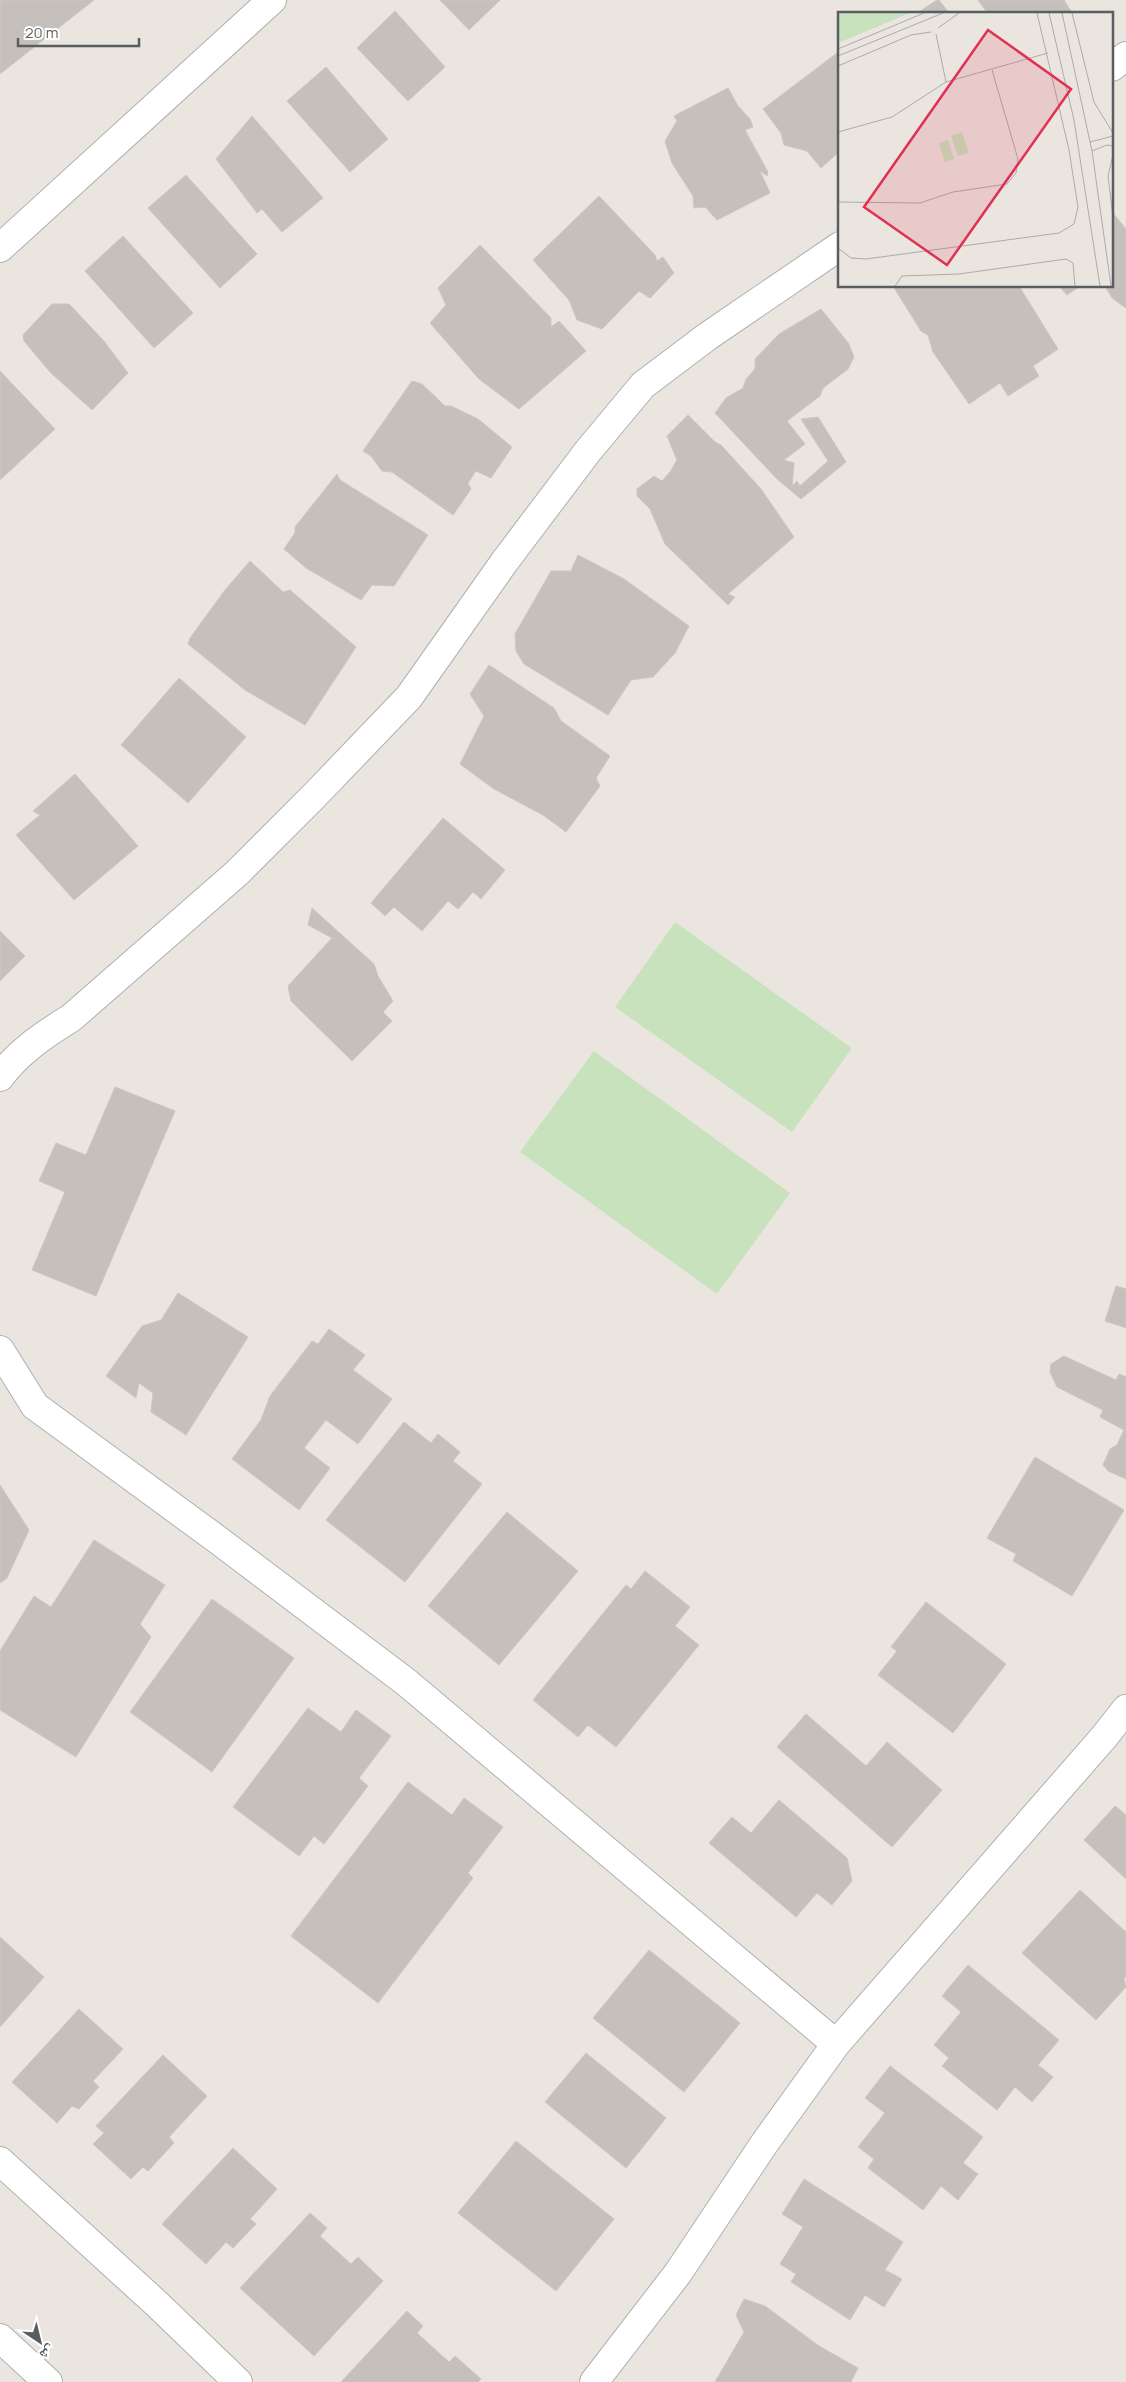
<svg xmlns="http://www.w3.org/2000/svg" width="1126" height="2382" font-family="Manrope,'Noto Naskh Arabic',sans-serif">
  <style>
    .green { fill: #c7e2bd }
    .building { fill: #c6c0bd; stroke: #cfc5bf }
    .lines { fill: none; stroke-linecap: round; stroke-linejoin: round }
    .street-casing { stroke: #acb0b2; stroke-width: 30 }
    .secondary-casing { stroke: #abb0b3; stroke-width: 30 }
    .street { stroke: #fff; stroke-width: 28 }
    .secondary { stroke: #fff; stroke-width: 28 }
    .inset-road { fill: none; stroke: #adaba9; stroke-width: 1 }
    .view { fill: #e03153; fill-opacity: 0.15; stroke: #e03153; stroke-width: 2.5 }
    .inset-edge { fill: none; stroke: #595e60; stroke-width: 2.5 }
  </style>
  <rect width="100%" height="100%" fill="#ebe5e0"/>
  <path class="green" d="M675,922L852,1048L792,1132L615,1007Z
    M594,1051L790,1193L717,1294L520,1152Z"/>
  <path class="building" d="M0,0H94L0,74Z
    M440,0H500L469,30Z
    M937,0H939L950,14H916Z
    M978,0H1064L1071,11L1067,14H988Z
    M395,11L445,67L408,101L357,48Z
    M837,53L840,57V151L821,168L807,151L784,145L781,133L763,109Z
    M326,67L388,139L350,172L287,101Z
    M728,88L738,106L750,119L753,127L745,130L768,172L767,176L760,171L770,193L717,220L705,207L694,208L693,196L672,163L665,141L677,121L674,116Z
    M252,116L323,198L282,232L262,209L257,213L216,159Z
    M186,175L257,254L220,288L148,208Z
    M599,196L655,255L657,261L663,257L674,273L650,298L639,291L602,329L577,320L569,300L533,260Z
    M1112,212L1126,229V308L1112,298L1105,286H1112Z
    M123,236L193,313L154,348L85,271Z
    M480,245L551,318V327L559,321L586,351L519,409L479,379L430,323L446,305L438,288Z
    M893,286H1019L1058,349L1033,366L1039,376L1008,396L1000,383L969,404L933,352L928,335L921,331Z
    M1059,286H1080L1067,295Z
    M52,304H69L104,341L128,373L92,410L50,372L24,341L23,335Z
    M821,309L849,344L854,357L848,369L823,388L820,396L787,421L805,444L784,460L794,463L792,486L797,481L800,486L828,461L801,419L818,417L846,462L801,499L777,479L715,413L726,398L743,388L746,379L755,369V359L779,334Z
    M0,371L55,429L0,480Z
    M412,381L422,384L445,406H451L478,419L512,447L491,478L476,471L468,483L471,489L453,515L392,472L382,471L371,456L363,451Z
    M688,415L715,442L721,445L761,489L794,537L728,594L735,597L728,605L665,544L650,509L637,496V489L654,476L662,481L670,472L677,460L667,436Z
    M337,474L340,480L428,535L394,586L372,585L361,600L306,568L284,549L295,533V527Z
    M578,555L624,579L689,626L675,653L653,677L631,680L608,715L524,664L516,651L515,634L551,571H571Z
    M250,561L283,592L290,590L356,647L305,725L245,690L188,644L190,638L225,590Z
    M489,665L554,708L561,721L610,756L596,778L600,786L566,832L543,815L494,789L460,764L484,716L470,694Z
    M179,678L246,737L188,803L121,745Z
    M75,774L138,846L74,900L16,835L40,815L33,811Z
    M443,818L505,870L481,899L473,892L458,909L448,901L422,931L394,907L385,916L371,903Z
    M312,908L374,964L378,976L393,1001L383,1012L392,1021L352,1061L291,1001L288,986L332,938L308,925Z
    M0,931L25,956L0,981Z
    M115,1087L175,1111L96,1296L32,1270L65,1192L39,1181L56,1143L86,1155Z
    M1116,1286L1126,1289V1328L1105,1321Z
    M178,1293L248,1337L186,1435L151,1412L153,1393L139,1383L136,1398L106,1376L142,1326L161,1320Z
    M329,1329L365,1355L353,1370L392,1399L358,1444L326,1420L304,1448L330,1468L299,1510L232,1459L261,1420L270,1396L312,1341L318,1344Z
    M1064,1356L1116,1380L1119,1374L1126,1377V1479L1108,1471L1103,1465L1110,1449L1117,1445L1124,1430L1100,1417L1103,1410L1057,1387L1050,1372L1051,1364Z
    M404,1422L431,1443L438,1434L460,1452L453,1461L482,1484L405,1582L326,1520Z
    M1035,1457L1124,1510L1072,1596L1013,1561L1016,1554L987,1538Z
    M0,1485L29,1530L7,1578L0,1583Z
    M507,1512L578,1571L499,1665L428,1606Z
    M94,1540L165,1585L140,1624L151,1637L76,1757L0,1710V1651L34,1596L51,1607Z
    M645,1571L690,1607L675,1626L699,1645L616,1747L588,1725L578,1737L533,1700L626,1585L631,1589Z
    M212,1599L294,1658L212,1772L130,1712Z
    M926,1602L1006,1664L953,1733L878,1675L897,1651L891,1647Z
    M308,1708L341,1732L356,1710L391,1736L359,1778L368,1786L324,1844L314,1836L299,1856L233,1807Z
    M806,1714L866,1766L887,1742L942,1790L892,1847L777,1747Z
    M408,1782L452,1815L464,1798L503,1827L468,1873L473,1878L378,2003L291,1936Z
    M779,1800L847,1858L852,1881L832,1905L817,1893L796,1917L709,1843L732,1817L751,1833Z
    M1115,1806L1126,1815V1879L1084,1840Z
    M1080,1890L1126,1932V1976L1124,1978L1126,1987L1096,2020L1022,1953Z
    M0,1937L44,1977L0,2027Z
    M649,1950L740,2023L684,2092L593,2018Z
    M968,1965L1059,2040L1038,2065L1053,2077L1032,2102L1015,2087L997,2110L942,2066L949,2058L934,2045L961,2012L942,1996Z
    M79,2009L123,2049L93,2081L99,2087L79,2109L72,2106L57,2123L12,2082Z
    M586,2053L666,2118L626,2168L545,2102Z
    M163,2055L207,2096L169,2137L174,2143L148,2171L143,2167L131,2179L93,2144L104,2133L96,2126Z
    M890,2066L983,2137L963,2163L978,2174L958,2200L941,2186L923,2210L868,2168L874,2159L858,2147L885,2113L865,2098Z
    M516,2141L614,2219L556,2291L458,2213Z
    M233,2148L277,2189L250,2219L256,2224L233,2248L226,2242L206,2264L162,2224Z
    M804,2179L903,2242L885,2270L902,2279L884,2307L865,2295L850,2320L791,2282L796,2274L780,2264L803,2227L782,2214Z
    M310,2213L327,2228L320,2236L351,2264L358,2257L383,2281L314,2356L240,2288Z
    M744,2299L765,2306L819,2346L858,2368L851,2382H715L744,2332L736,2315Z
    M407,2311L423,2326L417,2333L449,2362L455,2356L481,2379L478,2382H341Z"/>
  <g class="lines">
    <defs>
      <path id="street" d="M1112,67L1126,56
        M0,248L272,0
        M0,1077C18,1052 45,1034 71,1018L237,873L314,796L409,697L505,561L588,451L643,385L708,336L840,246
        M0,1350L35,1406L218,1540L406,1682L836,2044
        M0,2161L157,2304L238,2382
        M594,2382L678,2273L764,2144L836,2044L1104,1737L1126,1709"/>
      <path id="secondary" d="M0,2338L48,2382"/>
    </defs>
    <use href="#street" class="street-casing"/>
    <use href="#secondary" class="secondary-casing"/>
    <use href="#street" class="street"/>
    <use href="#secondary" class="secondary"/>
  </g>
  <g transform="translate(838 12)">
    <rect width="275" height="275" fill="#ebe5e0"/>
    <path d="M0,1H72L0,31ZM124,120L131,141L120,144L113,124ZM110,128L116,147L107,150L101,131Z" fill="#c7e2bd"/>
    <path class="inset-road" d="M211,1L236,108L262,274M224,1L254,139L273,274M234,1L256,90L275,121M100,16L121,1M98,22L108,70M0,37L86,1M0,44L105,1M0,54L73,23L93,20M0,120L54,105L108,70L210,41M252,130L275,124M254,139L269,133L275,134M275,143L270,164L275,205M0,190L82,191L115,180L169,172L178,161L180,147L154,58M0,236L13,246L28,247L221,221L236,212L240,195L231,138L199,1M57,274L64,264L121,262L228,247L235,251L237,274"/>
    <path class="view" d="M150,18L233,77L109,253L26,195Z"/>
    <rect width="275" height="275" class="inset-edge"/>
  </g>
  <g transform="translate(40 2342) rotate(145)" stroke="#ffffff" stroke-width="4" paint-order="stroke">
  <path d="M0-4L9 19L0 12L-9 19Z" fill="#595e60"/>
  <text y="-8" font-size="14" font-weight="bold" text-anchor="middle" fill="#595e60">ش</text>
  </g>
  <path d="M18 38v8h121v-8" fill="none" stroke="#595e60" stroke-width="2.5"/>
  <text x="25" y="38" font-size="15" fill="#595e60" stroke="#ffffff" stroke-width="4" paint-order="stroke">20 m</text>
</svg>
